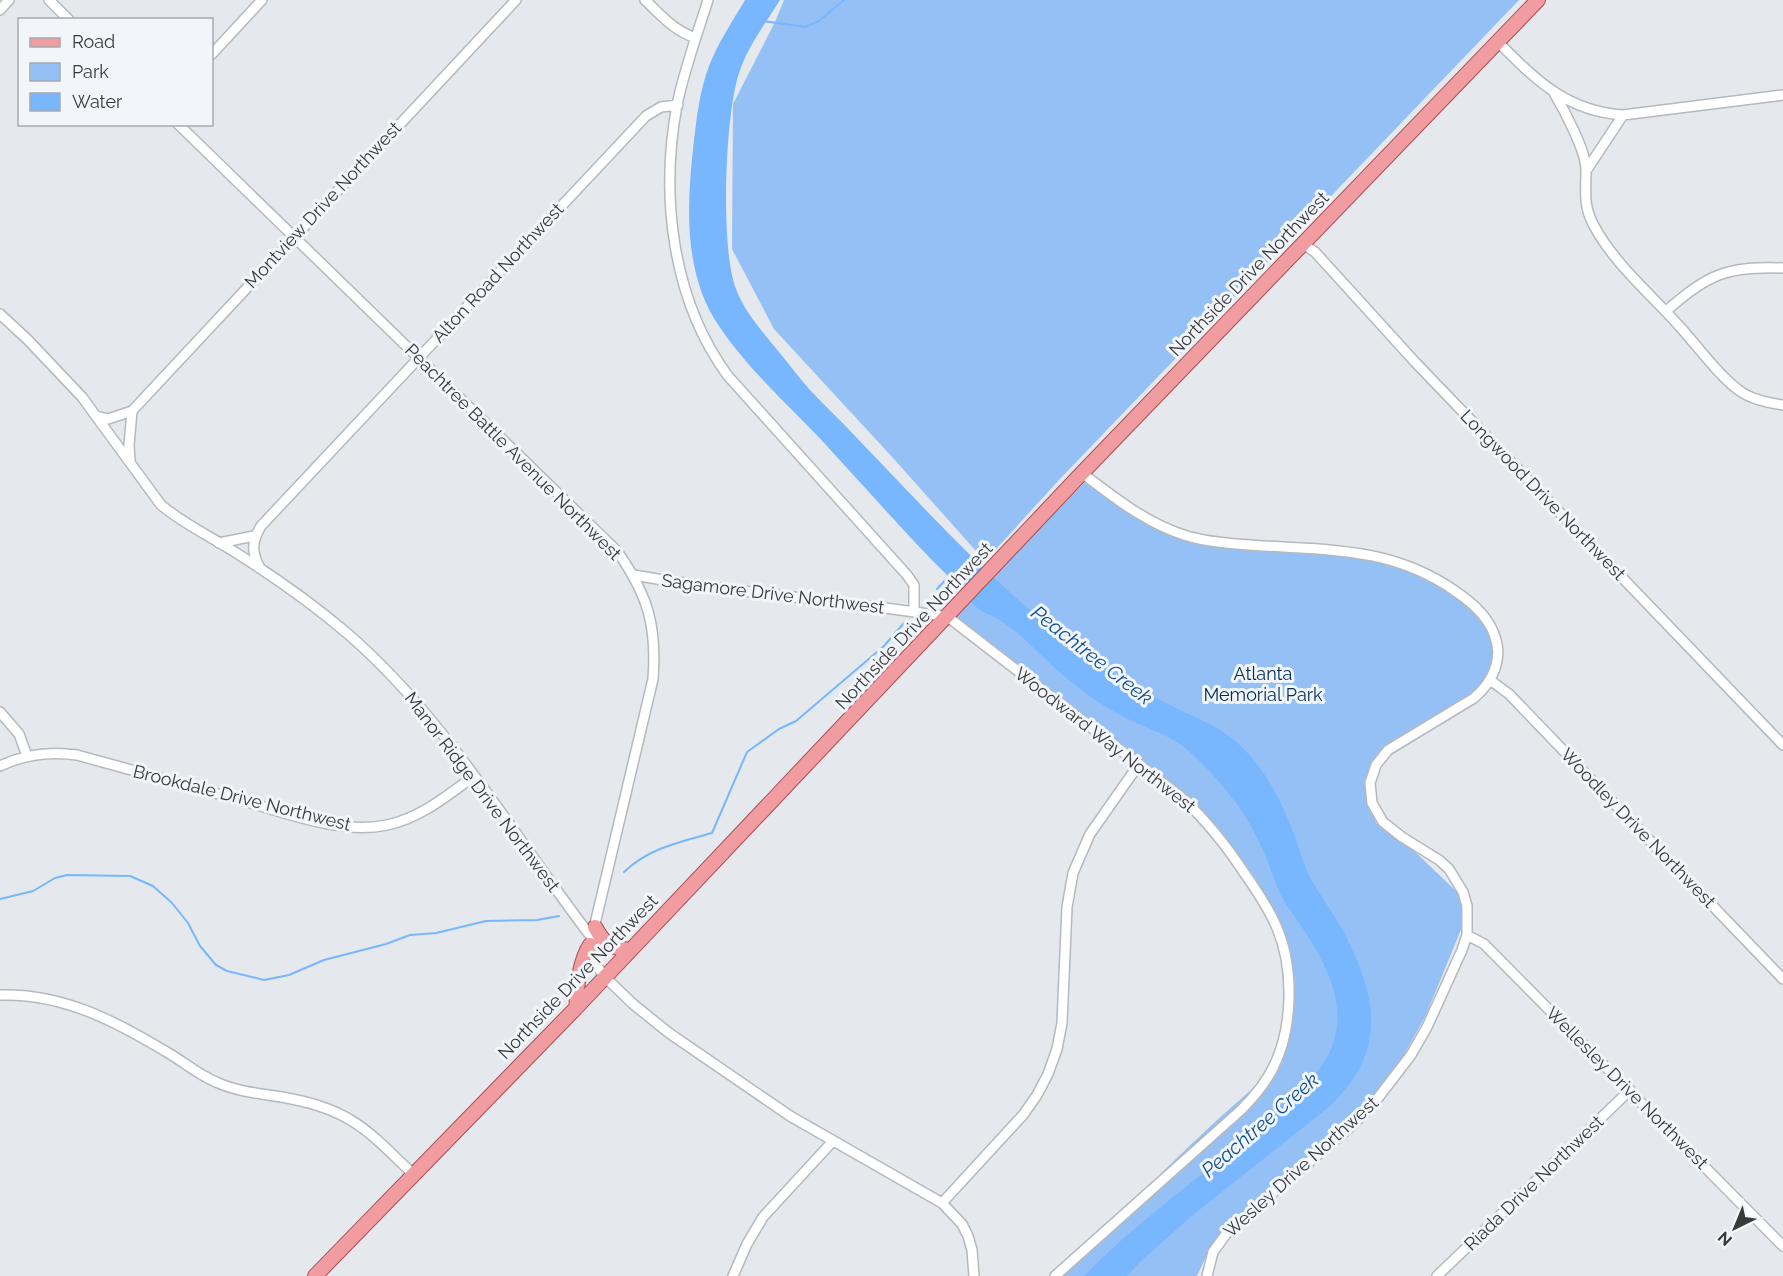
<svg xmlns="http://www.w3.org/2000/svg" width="1783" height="1276" font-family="Raleway,sans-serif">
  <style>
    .green { fill: #95c0f5 }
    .water { fill: #78b6fe }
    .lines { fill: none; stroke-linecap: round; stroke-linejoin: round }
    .stream { stroke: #78b6fe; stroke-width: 2 }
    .street-casing { stroke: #b5b9bd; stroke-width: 12 }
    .primary-casing { stroke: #aa4e53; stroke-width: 16 }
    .street { stroke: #fff; stroke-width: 9 }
    .primary { stroke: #f19ca0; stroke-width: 14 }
    .labels { text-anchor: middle; stroke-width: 6; stroke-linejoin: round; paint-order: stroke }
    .street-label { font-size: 18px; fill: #37393a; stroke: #f2f6fb }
    .park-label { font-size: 18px; fill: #012d59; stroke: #f2f6fb }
    .water-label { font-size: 20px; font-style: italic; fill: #0e4e8e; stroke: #f2f6fb }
  </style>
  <rect width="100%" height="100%" fill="#e5e9ed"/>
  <path class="green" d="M784,0H1519L1059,480L985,561L893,458L774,329L732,249L733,104L775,22Z
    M1085,482L1136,517L1192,539L1398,562L1454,584L1500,641L1493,681L1382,752L1367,784L1376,823L1409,846L1457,892L1467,915L1426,1015L1382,1095L1310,1157L1210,1248L1197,1276H1063C1132,1201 1203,1128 1282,1064L1295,984L1288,944L1256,879L1217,826L1144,761L944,615L990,583L1001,567Z"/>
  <path class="water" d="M745,0H780C765,24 748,46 739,73C725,115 720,248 736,289C745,313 763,332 779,352C790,365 799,378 810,390C825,406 840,420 855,436C928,512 998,590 1084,653C1110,672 1138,689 1168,704C1190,716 1216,724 1235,741C1262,764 1279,796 1292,829C1298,844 1302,860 1309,875C1319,894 1332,911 1342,929C1377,995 1389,1051 1329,1107L1194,1214L1140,1262L1127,1276H1084C1144,1214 1218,1167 1280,1107C1300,1089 1324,1071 1333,1044C1350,994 1315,946 1288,907C1275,888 1271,866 1261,846C1245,810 1220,780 1191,753C1173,736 1148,729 1126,718C1106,708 1087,695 1070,681C1046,662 1026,637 1001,621C994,616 985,614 979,609C968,601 959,588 950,578C910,539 874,497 836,456C798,413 751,374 719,326C682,272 687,201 694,140C697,115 700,90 709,66C718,43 732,22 745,0Z"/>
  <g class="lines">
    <path class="stream" d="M763,21L805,27L819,21L844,0
      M937,589L949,576
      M624,872C649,848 680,842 712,833L747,752L779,729L796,721L884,646L904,623
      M0,899L33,891L55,878L67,875L130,876L153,886L172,903L188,923L200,946L216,965L227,971L264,980L289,975L324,960L386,944L410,935L436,933L486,921L537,920L559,916"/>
    <defs>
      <path id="street" d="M49,0L69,20
        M645,0C661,15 674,31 696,38
        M708,0C697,35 684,70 677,105C660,196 672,300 728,376L907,575L914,585V611
        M0,10L9,0
        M1498,42C1536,80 1566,111 1623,115L1783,95
        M212,54L262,0
        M1553,91C1563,108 1587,152 1586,171C1586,191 1583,204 1593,224C1614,264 1651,294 1681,328C1698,347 1720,377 1740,391C1752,400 1769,403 1783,405
        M178,124L617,551C648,595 657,626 653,679L590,945L593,961L605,977L633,1004L669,1033L790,1116L942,1203L962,1224L968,1236L972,1250L974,1276
        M1586,171L1623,115
        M1303,244L1315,252L1415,362L1783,745
        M1666,311C1709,274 1726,266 1783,268
        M0,314L28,340L82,397L161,505C185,525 212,537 238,554C276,578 313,604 348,634C446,719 513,835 592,938
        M96,416L108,419L132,411L516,0
        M130,461L129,445L132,411
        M1082,473C1115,498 1147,524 1187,536C1212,543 1238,544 1264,546C1334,550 1395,549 1455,591C1471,602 1487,615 1494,634C1504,658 1493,682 1474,698L1388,750L1376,765L1370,783L1372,803L1383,822L1402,837L1439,860L1449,869L1463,892L1467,906V935L1462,950L1427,1027L1411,1055L1371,1107L1347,1130L1229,1230L1213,1252L1207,1276
        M219,543L254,536
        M260,568C251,552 252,541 261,526L646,116L661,107L678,105
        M634,575C738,594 844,600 948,617L1181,797C1206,820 1226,845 1245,874C1257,891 1269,909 1277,928C1294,968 1293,1027 1274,1066C1266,1083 1254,1097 1241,1110L1055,1276
        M1490,680L1509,694L1783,979
        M0,712L19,734L27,756
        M0,766C25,754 49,751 77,755C131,770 186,785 240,800C284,812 341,835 387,825C420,818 447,796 474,776
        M1467,935L1484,944L1783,1246
        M0,995C64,993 117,1022 170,1054C185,1063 199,1075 216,1082C240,1093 267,1094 292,1099C353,1111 370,1133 413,1174
        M942,1203L1023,1115L1037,1095L1048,1074L1057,1049L1062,1023L1067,907L1073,873L1090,834L1139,764
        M733,1276L747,1244L763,1217L833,1141
        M1437,1276L1630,1090"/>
      <path id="primary" d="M595,927C605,945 609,947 629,950
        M577,1006C575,990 581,958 590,945
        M315,1276L574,1010L1082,473L1538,0"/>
    </defs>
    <use href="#street" class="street-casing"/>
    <use href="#primary" class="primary-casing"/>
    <use href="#street" class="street"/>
    <use href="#primary" class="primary"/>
  </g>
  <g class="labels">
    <g class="street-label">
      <text transform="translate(323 205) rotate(-47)" y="6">Montview Drive Northwest</text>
      <text transform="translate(498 273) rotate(-47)" y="6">Alton Road Northwest</text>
      <text transform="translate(1249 274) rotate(-46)" y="6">Northside Drive Northwest</text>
      <text transform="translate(513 452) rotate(45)" y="6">Peachtree Battle Avenue Northwest</text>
      <text transform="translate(1543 495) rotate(46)" y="6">Longwood Drive Northwest</text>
      <text transform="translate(773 594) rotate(7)" y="6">Sagamore Drive Northwest</text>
      <text transform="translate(914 626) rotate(-47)" y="6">Northside Drive Northwest</text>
      <text transform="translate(1105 740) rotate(38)" y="6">Woodward Way Northwest</text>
      <text transform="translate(482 792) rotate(53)" y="6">Manor Ridge Drive Northwest</text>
      <text transform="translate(242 798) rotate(14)" y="6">Brookdale Drive Northwest</text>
      <text transform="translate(1638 828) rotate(46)" y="6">Woodley Drive Northwest</text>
      <text transform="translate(578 977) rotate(-46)" y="6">Northside Drive Northwest</text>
      <text transform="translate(1627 1088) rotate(45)" y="6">Wellesley Drive Northwest</text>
      <text transform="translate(1301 1167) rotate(-42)" y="6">Wesley Drive Northwest</text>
      <text transform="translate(1534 1183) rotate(-44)" y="6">Riada Drive Northwest</text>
    </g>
    <g class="park-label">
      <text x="1263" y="680">Atlanta<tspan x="1263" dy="21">Memorial Park</tspan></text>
    </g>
    <g class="water-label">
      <text transform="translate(1092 655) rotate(38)" y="7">Peachtree Creek</text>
      <text transform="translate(1260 1125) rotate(-41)" y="7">Peachtree Creek</text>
    </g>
  </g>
  <rect x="18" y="18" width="195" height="108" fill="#f2f6fb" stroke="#a7aaae" stroke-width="1.5"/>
  <rect x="30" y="38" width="30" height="9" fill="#f19ca0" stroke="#a7aaae" stroke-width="1.5"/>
  <text x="72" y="48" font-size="18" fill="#37393a">Road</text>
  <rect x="30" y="63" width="30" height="18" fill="#95c0f5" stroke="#a7aaae" stroke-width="1.5"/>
  <text x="72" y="78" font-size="18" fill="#37393a">Park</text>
  <rect x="30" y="93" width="30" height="18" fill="#78b6fe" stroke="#a7aaae" stroke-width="1.5"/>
  <text x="72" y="108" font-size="18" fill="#37393a">Water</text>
  <g transform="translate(1735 1228) rotate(223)" stroke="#f2f6fb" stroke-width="4.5" paint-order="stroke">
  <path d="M0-4.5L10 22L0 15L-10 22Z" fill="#37393a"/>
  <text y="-9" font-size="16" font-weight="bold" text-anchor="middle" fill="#37393a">N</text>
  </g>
</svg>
